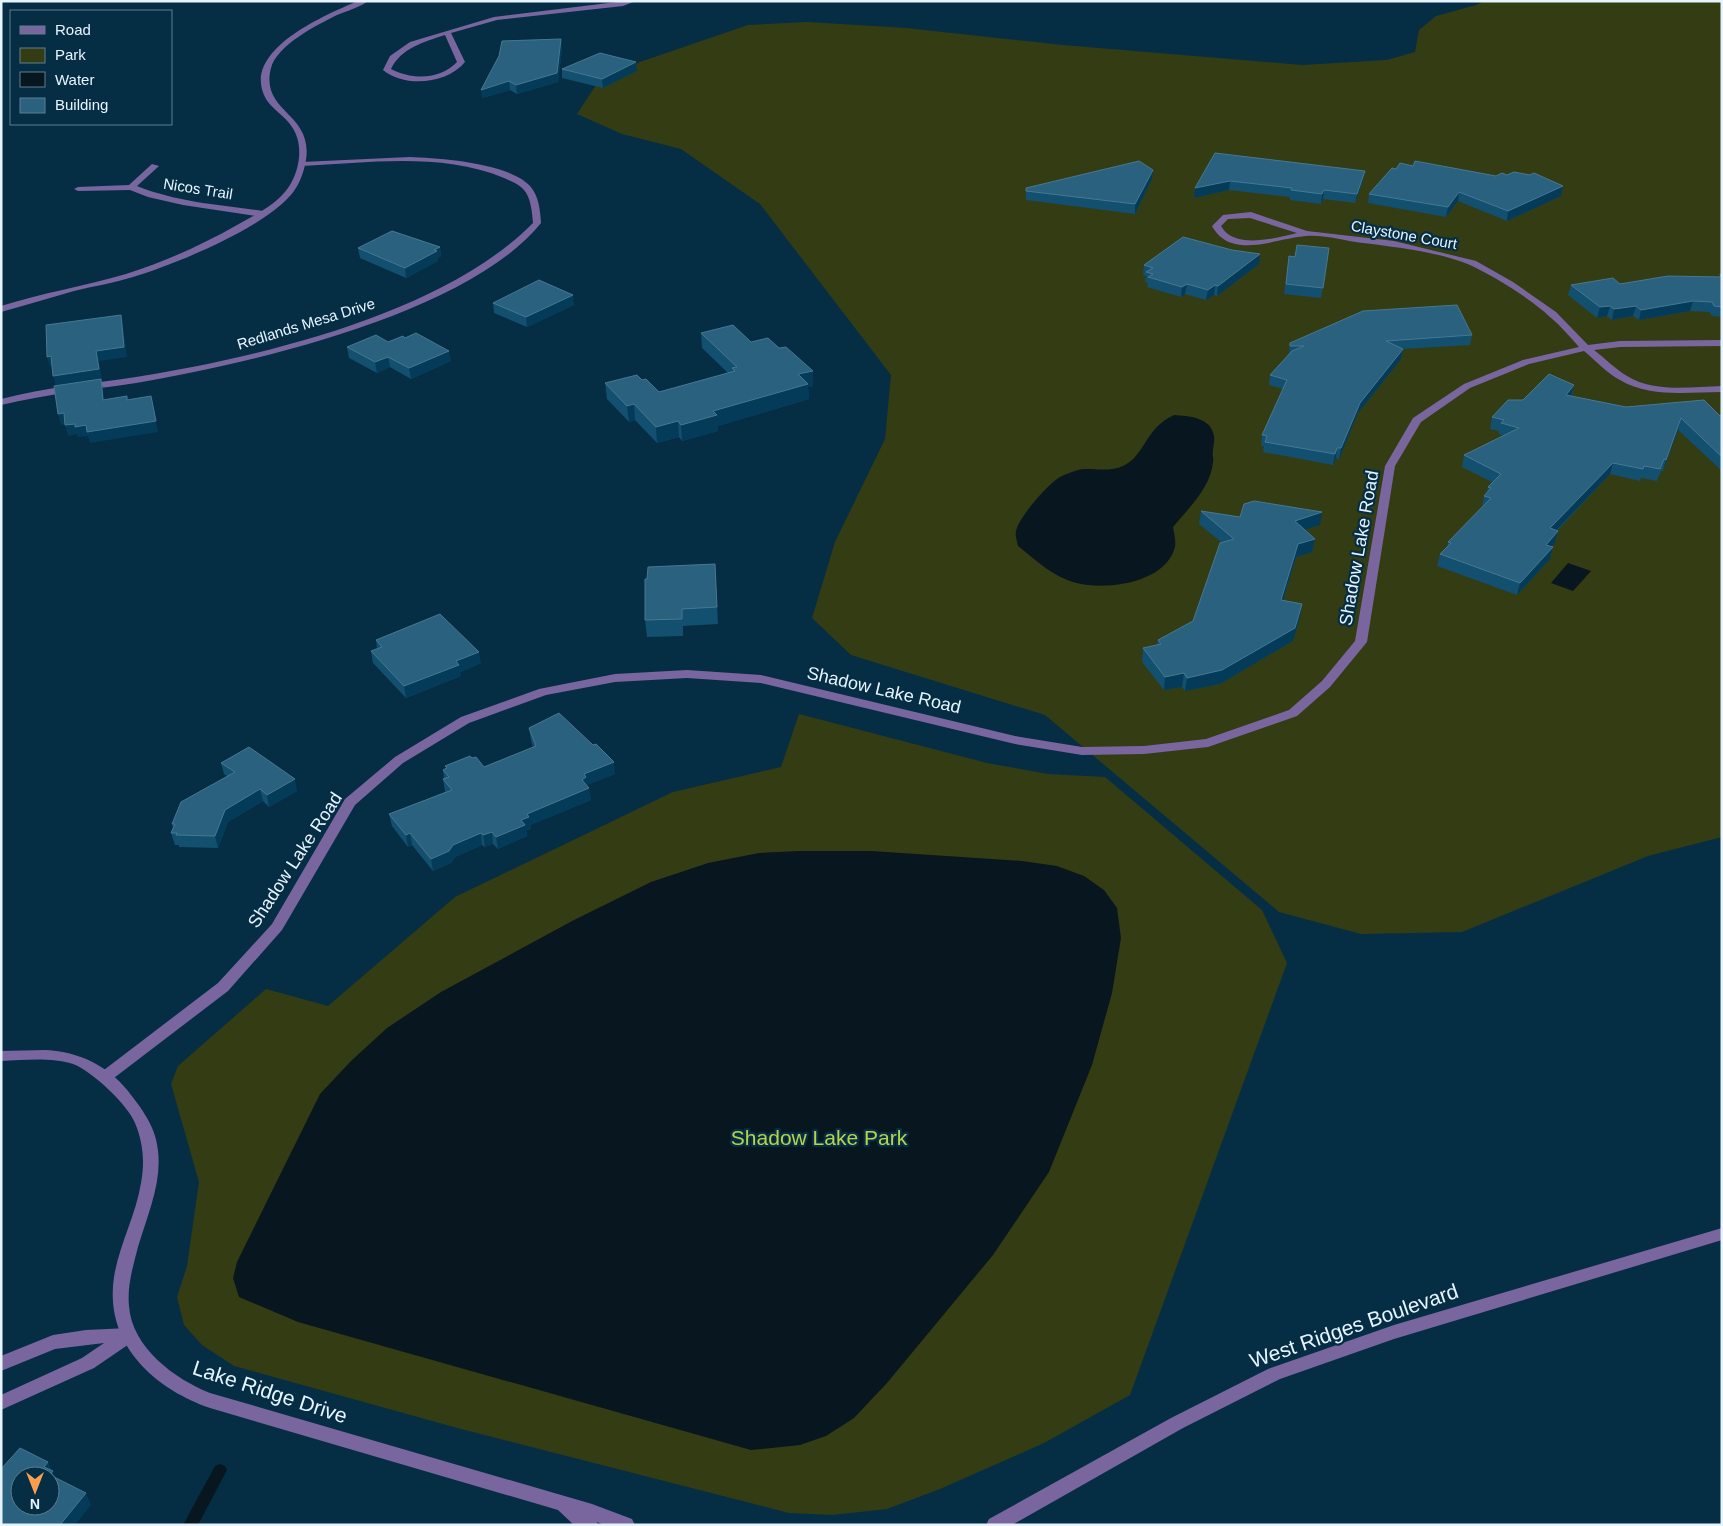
<svg xmlns="http://www.w3.org/2000/svg" width="1723" height="1526" font-family="Arial,sans-serif">
  <style>
    .green { fill: #343c13 }
    .water { fill: #08161f }
    .lines { fill: none; stroke-linecap: round; stroke-linejoin: round }
    .stream { fill: #08161f; fill-rule: evenodd }
    .minor { fill: #7a669f; fill-rule: evenodd }
    .tertiary { fill: #7a669f; fill-rule: evenodd }
    .wall { fill: #134f6f }
    .shaded-wall { fill: #043b58 }
    .building { fill: #2a617e; stroke: #477892; fill-rule: evenodd }
    .labels { text-anchor: middle; stroke-width: 4.5; stroke-linejoin: round; paint-order: stroke }
    .far-street-label { font-size: 15px; fill: #e7f4ff; stroke: #052e45 }
    .street-label { font-size: 18px; fill: #e7f4ff; stroke: #052e45 }
    .near-park-label { font-size: 21px; fill: #b9d346; stroke: #052e45 }
    .near-street-label { font-size: 21px; fill: #e7f4ff; stroke: #052e45 }
  </style>
  <rect width="100%" height="100%" fill="#052e45"/>
  <path class="green" d="M1485,1H1722V837L1648,856L1462,932L1361,934L1279,912L1045,715L851,655L812,618L835,542L885,439L891,375L760,204L681,149L622,134L577,114L598,82L640,62L748,25L807,22L906,28L1063,45L1302,65L1387,60L1415,52L1419,30L1436,16L1476,5Z
    M799,714L987,763L1048,774L1105,777L1262,910L1287,963L1130,1395L1044,1443L940,1489L887,1509L832,1515L789,1513L461,1429L234,1366L202,1345L184,1325L177,1297L187,1266L199,1182L171,1084L178,1066L266,989L328,1006L455,897L673,792L781,767Z"/>
  <path class="water" d="M1174,415C1188,416 1211,417 1214,436C1215,441 1213,446 1213,451C1212,455 1214,459 1213,462C1211,487 1188,509 1173,527C1174,534 1177,543 1174,550C1162,586 1094,593 1065,579C1048,572 1032,557 1018,546C1017,541 1015,535 1016,531C1019,517 1048,484 1060,477C1065,474 1072,472 1078,470C1089,467 1109,473 1123,466C1146,455 1144,429 1174,415Z
    M1568,563L1591,571L1573,591L1551,583Z
    M800,851H871L1022,861L1057,866L1084,876L1104,890L1117,908L1121,938L1112,993L1092,1065L1049,1172L993,1255L887,1383L854,1418L826,1436L800,1445L751,1450L298,1322L239,1297L233,1278L237,1262L320,1094L351,1061L387,1028L441,992L574,920L651,882L708,863L759,853Z"/>
  <g class="lines">
    <path class="stream" d="M220,1464L225,1466L227,1470L198,1525H183L215,1466Z"/>
    <path class="minor" d="M625,1H636L623,6L497,20L451,33L465,62C447,84 405,88 383,70L390,56L410,42L494,17ZM445,35L457,62C440,80 412,80 391,69C401,48 424,42 445,35Z
      M410,157C440,158 509,163 530,186C539,196 540,210 541,223C468,314 248,364 136,383C91,390 46,394 1,405V399C46,387 91,384 136,377C260,357 443,314 533,223C532,212 531,198 524,190C519,184 510,181 504,178C441,152 368,163 302,166L298,164L302,162Z
      M152,164L159,166L137,186C176,202 221,205 263,211L267,214L263,217L183,205L148,197L130,190L78,191L74,189L78,187L129,185Z
      M1251,212L1307,231L1394,241L1476,261L1513,282L1556,312L1588,345L1620,341L1722,340V346L1620,347L1594,350C1605,358 1615,369 1627,376C1655,393 1691,387 1722,386V392C1688,392 1650,398 1620,380C1607,373 1596,361 1584,351L1529,364L1470,388L1421,422L1395,466L1367,642L1330,687L1297,716L1208,747L1144,754L1082,755L1015,744L761,683L687,678L615,682L546,695L469,723L403,763L355,805L282,930L228,991L110,1081L105,1083L100,1081L98,1077L100,1073L218,983L272,924L345,799L395,757L461,717L539,689L615,674L687,670L761,675L1015,736L1082,747L1144,746L1206,739L1289,710L1322,681L1355,641L1385,466L1413,418L1464,384L1523,360L1579,347C1570,337 1561,326 1550,317C1531,299 1494,276 1470,265C1440,252 1395,247 1363,243C1346,241 1323,234 1306,236C1276,238 1231,261 1212,226L1223,215ZM1250,218L1297,233C1276,238 1234,250 1221,226L1228,219Z
      M129,1328L135,1330L137,1335L135,1340L94,1368L1,1410V1395L82,1358L104,1343L55,1349L1,1371V1356L53,1335L86,1330Z"/>
    <path class="tertiary" d="M358,1H368C360,7 347,11 337,15C317,25 277,45 271,68C259,115 320,112 304,169C301,180 296,190 288,198C258,230 176,264 133,277C114,283 94,286 74,291C50,298 26,305 1,312V306C42,293 85,286 126,274C164,262 202,245 237,225C255,215 276,205 288,188C300,171 304,144 292,127C285,116 273,110 266,99C239,51 325,15 358,1Z
      M46,1050C79,1052 107,1065 128,1091C142,1109 156,1127 158,1151C162,1183 147,1216 138,1247C133,1266 127,1286 129,1306C132,1348 175,1379 210,1393L592,1504L632,1519L635,1525H604L597,1522L598,1525H574L558,1510L210,1408C153,1388 104,1343 114,1277C119,1245 136,1215 141,1183C145,1162 143,1142 135,1123C128,1105 92,1071 73,1064C51,1057 24,1060 1,1061V1051Z
      M1722,1228V1240L1394,1339L1280,1379L1183,1428L1012,1525H986L989,1519L1171,1418L1268,1369L1394,1325Z"/>
  </g>
  <path class="wall" d="M562,48L558,82L517,94L510,90L482,98Z
    M562,69L637,71L603,88L562,78Z
    M1215,153L1363,180L1355,203L1323,199L1321,204L1290,200V197L1229,190L1194,198L1195,188Z
    M1413,166L1561,196L1507,221L1458,201L1446,217L1368,203L1369,194L1396,169Z
    M1152,179L1135,214L1026,200V188Z
    M440,247L441,256L438,258V261L406,278L360,258L358,248Z
    M1329,248L1321,298L1284,294L1289,256L1295,257Z
    M1259,264L1217,296L1214,295L1206,300L1185,294L1181,297L1147,287L1148,283L1145,282L1146,276L1143,275L1144,265Z
    M1720,274H1722V317L1712,316L1709,312L1690,311L1639,320L1633,316L1612,320L1607,316L1597,318L1568,295L1571,285L1620,284L1719,277Z
    M493,303L574,305L527,327L494,313Z
    M701,333L751,342L813,386L808,387L809,399L718,426V431L682,441L679,437L657,443L635,420L629,422L607,399L605,383L642,380L659,392L728,373L702,348Z
    M1472,335L1470,345L1403,349L1401,359L1358,413L1339,459L1336,458L1333,465L1263,452L1264,446H1261L1262,435L1283,389L1269,385L1270,375L1289,354L1290,343Z
    M388,342L451,361L411,379L390,367L377,373L349,358L347,347Z
    M1574,385L1572,396L1626,407L1720,416L1722,415V471L1678,430L1663,471H1661L1657,481L1641,478L1640,481L1610,474L1557,531L1555,543L1552,547H1553L1550,559L1517,595L1437,566L1440,554L1447,547L1448,542L1482,507L1484,496L1486,494L1488,487L1492,482L1462,467L1464,455L1504,436L1499,434V431L1490,429L1492,417L1523,400Z
    M1201,511L1240,517L1320,525L1304,530L1315,539L1312,552L1296,557L1283,601L1302,604L1300,617L1293,641L1220,684L1185,691L1182,687L1164,690L1142,662L1143,648L1157,645L1158,640L1193,621L1221,542L1199,524Z
    M715,564L718,624L683,626V636L647,637L645,620Z
    M376,640L481,663L460,672L461,676L406,698L373,663L371,651L377,649Z
    M529,728L615,774L587,785L591,800L530,825L531,829L526,830L527,836L498,849L493,844L485,847L482,845L455,857L451,863L433,871L412,845L408,847L392,826L389,814L445,792V791L443,779H444L443,770L446,768L445,766L472,758L484,767L533,747L531,740Z
    M221,763L297,791L269,807L263,801L228,822L218,848L179,847V845H175L171,833L173,828L172,824L227,776L224,774Z"/>
  <path class="shaded-wall" d="M561,39L562,48L558,82L517,94L516,85Z
    M636,62L637,71L603,88L602,79Z
    M509,81L510,90L482,98L481,90Z
    M1153,170L1152,179L1135,214V204Z
    M1365,171L1363,180L1355,203L1357,194Z
    M1230,181L1229,190L1194,198L1195,188Z
    M1563,186L1561,196L1507,221L1508,211Z
    M1324,190L1323,199L1321,204L1322,194Z
    M1459,192L1458,201L1446,217L1448,207Z
    M440,247L441,256L438,258V261L406,278L405,268Z
    M1260,254L1259,264L1217,296L1218,286Z
    M1187,284L1185,294L1181,297L1182,287Z
    M1215,285L1214,295L1206,300L1208,290Z
    M573,295L574,305L527,327L526,317Z
    M1693,301L1690,311L1639,320L1641,310Z
    M1610,306L1607,316L1597,318L1600,307Z
    M1636,306L1633,316L1612,320L1614,309Z
    M121,315L123,325L127,357L99,361L102,380H101L103,390L106,410L103,400L56,386L53,376L96,351Z
    M1403,349L1401,359L1358,413L1339,459L1341,448L1360,403Z
    M449,351L451,361L411,379L409,368Z
    M51,356L54,366L50,367L47,357Z
    M388,357L390,367L377,373L375,362Z
    M813,371V386L808,387L809,399L718,426V431L682,441L681,425L798,374Z
    M1574,385L1571,397L1566,395Z
    M151,396L158,432L90,443L88,436L78,437L77,434L68,436L65,425Z
    M634,404L635,420L629,422L627,406Z
    M64,413L67,424L61,425L58,414Z
    M1681,418L1678,430L1663,471L1666,460Z
    M678,421L679,437L657,443L656,427Z
    M1337,448L1336,458L1333,465L1335,454Z
    M1613,463L1610,474L1547,540L1550,528Z
    M1322,512L1320,525L1293,534L1295,521Z
    M1558,531L1555,543L1543,557L1546,545Z
    M1315,539L1312,552L1296,557L1279,614L1281,600L1298,544Z
    M1553,547L1550,559L1517,595L1520,583Z
    M1302,604L1300,617L1293,641L1220,684L1185,691L1187,678Z
    M479,652L481,663L460,672L461,676L406,698L404,686L456,661Z
    M1184,673L1182,687L1164,690L1165,677Z
    M614,762L615,774L587,785L588,789L589,788L591,800L530,825L531,829L526,830L527,836L498,849L496,837L521,820L527,814L582,780L584,774Z
    M295,779L297,791L269,807L267,795Z
    M260,789L263,801L228,822L218,848L215,836L225,810Z
    M492,832L493,844L485,847L483,835Z
    M410,833L412,845L408,847L406,835Z
    M481,833L482,845L455,857L451,863L433,871L431,859L453,845Z
    M48,1462L58,1483L55,1487L44,1467Z
    M86,1493L91,1505L75,1525H60Z"/>
  <path class="building" d="M561,39L557,73L516,85L509,81L481,90L499,56L502,41Z
    M600,53L636,62L602,79L562,69Z
    M1215,153L1365,171L1357,194L1324,190L1322,194L1291,190L1292,188L1230,181L1195,188Z
    M1139,161L1153,170L1135,204L1026,191V188Z
    M1415,161L1496,176L1502,173L1507,175L1514,172L1530,175L1534,173L1563,186L1508,211L1459,192L1448,207L1369,194L1392,168L1396,169L1400,163L1413,166Z
    M392,231L440,247L434,250L437,251L405,268L358,248Z
    M1183,237L1232,250L1260,254L1218,286L1215,285L1208,290L1187,284L1182,287L1148,277L1153,274L1146,272L1153,268L1144,265Z
    M1297,245L1329,248L1323,288L1286,284L1289,256L1295,257Z
    M1720,274H1722V307L1714,306L1712,302L1693,301L1641,310L1636,306L1614,309L1610,306L1600,307L1571,285L1613,278L1620,284L1668,276L1721,277Z
    M539,280L573,295L526,317L493,303Z
    M1457,305L1472,335L1386,341L1403,349L1360,403L1341,448H1337L1335,454L1265,442L1267,436L1262,435L1287,380L1270,375L1292,351L1304,346H1290V343L1363,311Z
    M121,315L124,347L96,351L99,369L53,376L51,356L47,357L46,325Z
    M733,325L751,342L768,338L779,348L786,347L813,371L798,374L808,384L713,411L717,415L681,425L678,421L656,427L634,404L627,406L605,383L637,375L642,380L646,379L659,392L735,371L732,368L737,367L701,333Z
    M416,333L449,351L409,368L388,357L375,362L347,347L376,335L388,342L403,336L405,338Z
    M1549,374L1574,385L1566,395L1626,407L1704,400L1720,416L1722,415V457L1681,418L1666,460L1664,459L1660,469L1644,466L1643,469L1613,463L1550,528L1558,531L1546,545L1553,547L1520,583L1440,554L1451,543L1448,542L1491,498L1484,496L1491,488L1488,487L1501,474L1464,455L1519,428L1501,423L1504,420L1492,417L1508,400H1523Z
    M101,379L103,400L127,396V400L151,396L156,421L87,432L86,425L75,427V424L65,425L64,413L58,414L54,386Z
    M1254,501L1322,512L1295,521L1315,539L1298,544L1281,600L1302,604L1295,628L1222,670L1187,678L1184,673L1165,677L1143,648L1161,644L1158,640L1193,621L1220,543L1234,539L1201,511L1240,517L1244,504Z
    M715,564L717,607L682,609V619L645,620V579H647L648,567Z
    M440,614L479,652L456,661L459,665L404,686L371,651L382,647L376,640Z
    M559,713L593,745L596,744L614,762L584,774L586,777L582,780L589,788L527,814L529,817L521,820L525,825L496,837L492,832L483,835L481,833L453,845L449,851L431,859L410,833L406,835L389,814L452,790L443,779L449,777L443,770L447,768L445,766L470,756L472,758L476,757L484,767L536,746L529,728Z
    M249,747L295,779L267,795L260,789L225,810L215,836L176,835L177,833H171L175,824H172L181,802L235,772L221,763Z
    M20,1448L48,1462L44,1467L53,1471L50,1475L86,1493L60,1525H1V1469ZM20,1476H50V1506H20Z"/>
  <g class="labels">
    <g class="far-street-label">
      <text transform="translate(198 189) rotate(9)" y="5">Nicos Trail</text>
      <text transform="translate(1404 235) rotate(10)" y="5">Claystone Court</text>
      <text transform="translate(306 324) rotate(-17)" y="5">Redlands Mesa Drive</text>
    </g>
    <g class="street-label">
      <text transform="translate(1359 548) rotate(-80)" y="6">Shadow Lake Road</text>
      <text transform="translate(884 690) rotate(13)" y="6">Shadow Lake Road</text>
      <text transform="translate(295 860) rotate(-57)" y="6">Shadow Lake Road</text>
    </g>
    <g class="near-park-label">
      <text x="819" y="1145">Shadow Lake Park</text>
    </g>
    <g class="near-street-label">
      <text transform="translate(1354 1326) rotate(-19)" y="7">West Ridges Boulevard</text>
      <text transform="translate(270 1392) rotate(18)" y="7">Lake Ridge Drive</text>
    </g>
  </g>
  <rect width="1723" height="1526" fill="none" stroke="#e7f4ff" stroke-width="5"/>
  <rect x="10" y="10" width="162" height="115" fill="#052e45" stroke="#5f7d8f"/>
  <rect x="20" y="26" width="25" height="8" fill="#7a669f" stroke="#5f7d8f"/>
  <text x="55" y="35" font-size="15" fill="#e7f4ff">Road</text>
  <rect x="20" y="48" width="25" height="15" fill="#343c13" stroke="#5f7d8f"/>
  <text x="55" y="60" font-size="15" fill="#e7f4ff">Park</text>
  <rect x="20" y="72" width="25" height="15" fill="#08161f" stroke="#5f7d8f"/>
  <text x="55" y="85" font-size="15" fill="#e7f4ff">Water</text>
  <rect x="20" y="98" width="25" height="15" fill="#2a617e" stroke="#5f7d8f"/>
  <text x="55" y="110" font-size="15" fill="#e7f4ff">Building</text>
  <g transform="translate(35 1491) rotate(180)"><circle r="24" fill="#052e45" stroke="#5f7d8f"/>
  <path d="M0-4L9 19L0 12L-9 19Z" fill="#fa9f4f"/>
  <text y="-8" font-size="14" font-weight="bold" text-anchor="middle" fill="#e7f4ff">N</text>
  </g>
</svg>
